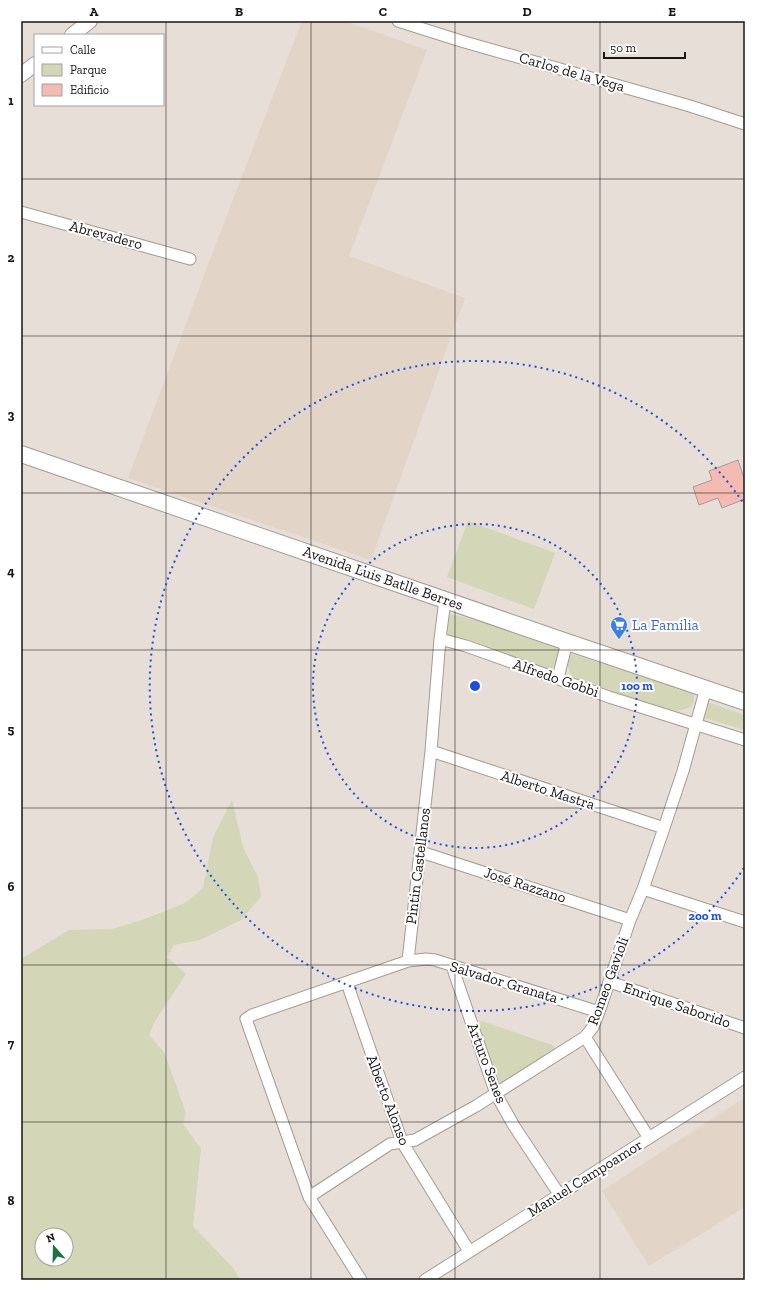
<svg xmlns="http://www.w3.org/2000/svg" width="766" height="1301" font-family="'Zilla Slab',serif">
  <style>
    .built { fill: #e3d4c8 }
    .green { fill: #d3d6b7; fill-rule: evenodd }
    .building { fill: #f3bbb1; stroke: #a69b99 }
    .lines { fill: none; stroke-linecap: round; stroke-linejoin: round }
    .minor-casing { stroke: #a39b95; stroke-width: 13 }
    .tertiary-casing { stroke: #a39b95; stroke-width: 16 }
    .secondary-casing { stroke: #a39b95; stroke-width: 18 }
    .minor { stroke: #fff; stroke-width: 11 }
    .tertiary { stroke: #fff; stroke-width: 14 }
    .secondary { stroke: #fff; stroke-width: 16 }
    .grid { fill: none; stroke: #191614; stroke-width: 1; stroke-opacity: 0.55 }
    .ring { fill: none; stroke: #1d4ed8; stroke-width: 2; stroke-dasharray: 2 4 }
    .labels { text-anchor: middle; stroke-width: 4; stroke-linejoin: round; paint-order: stroke }
    .street-label { font-size: 15px; fill: #191614; stroke: #fff }
    .shop-label { font-size: 15px; fill: #366cbe; stroke: #fff; text-anchor: start }
    .centre { fill: #1d4ed8; stroke: #fff; stroke-width: 2 }
    .ring-label { font-size: 12px; text-anchor: middle; font-weight: bold; fill: #1d4ed8; stroke: #fff; stroke-width: 4; stroke-linejoin: round; paint-order: stroke }
    .neatline { fill: none; stroke: #191614; stroke-width: 1.5 }
    .grid-label { font-size: 13px; text-anchor: middle; font-weight: bold; fill: #191614 }
  </style>
  <rect width="100%" height="100%" fill="#e7ded8"/>
  <path class="built" d="M302,21H345L427,50L349,256L465,298L371,560L128,478L220,233Z
    M745,1097V1207L649,1266L602,1191Z"/>
  <path class="green" d="M468,521L555,553L534,609L447,577Z
    M450,614L505,627L558,648C560,658 556,665 549,671L449,637L446,628Z
    M570,654L575,655L694,693V702L690,707L673,713L573,679C569,671 565,662 570,654Z
    M707,702L745,715V730L704,718Z
    M232,800L243,847L258,877L261,897L241,920L200,940L174,945L167,957L186,974L155,1021L149,1035L164,1052L186,1113L183,1124L201,1149L193,1226L234,1269L240,1280H21V959L69,930L112,929L142,920L185,903L203,888L213,837ZM42,1235H66V1259H42Z
    M482,1021L552,1045L555,1047L554,1050L503,1084H500L498,1081L479,1028V1023Z"/>
  <path class="building" d="M738,460L745,481V499L722,508L718,498L699,505L693,487L712,480L709,471Z"/>
  <g class="lines">
    <defs>
      <path id="minor" d="M398,21L461,41L690,106L745,124
        M21,212L190,259
        M440,639L466,646L609,697L745,740
        M558,678L567,642
        M431,751L664,828
        M421,852L630,920
        M643,889L745,922
        M408,961L426,959L435,960L599,1012
        M454,966V972L496,1094L514,1126L559,1194
        M610,982L745,1028
        M347,983L402,1142L469,1251
        M585,1037L649,1138
        M309,1197L390,1144L415,1140L476,1106L585,1037L593,1027L599,1012L630,920L643,889L664,828L683,771L706,688
        M361,1280L309,1197L246,1019L252,1015L408,961L431,751L440,639L445,600
        M425,1280L745,1077"/>
      <path id="tertiary" d="M72,35L90,21
        M21,75L35,64"/>
      <path id="secondary" d="M21,454L567,642L745,702"/>
    </defs>
    <use href="#minor" class="minor-casing"/>
    <use href="#tertiary" class="tertiary-casing"/>
    <use href="#secondary" class="secondary-casing"/>
    <use href="#minor" class="minor"/>
    <use href="#tertiary" class="tertiary"/>
    <use href="#secondary" class="secondary"/>
  </g>
  <path class="grid" d="M166,21V1280M311,21V1280M455,21V1280M600,21V1280M21,179H745M21,336H745M21,493H745M21,650H745M21,808H745M21,965H745M21,1122H745"/>
  <g class="ring">
    <circle cx="475" cy="686" r="162"/>
    <path d="M744 868A325 325 0 1 1 744 504"/>
  </g>
  <defs>
    <symbol id="supermarket-pin" viewBox="-11 -11 22 30"><path d="M0 17L-7.5 6A9.5 9.5 0 1 1 7.5 6Z" fill="#3f7fe0" stroke="#fff"/><path d="M-6-5.5h2.5l.6 2H6L4.5 2H-2.5L-4.4-4H-6ZM-1.5 3.2a1.3 1.3 0 1 0 .1 0ZM3 3.2a1.3 1.3 0 1 0 .1 0Z" fill="#fff"/></symbol>
  </defs>
  <g fill-rule="evenodd">
    <use href="#supermarket-pin" x="609" y="615" width="20" height="27"/>
  </g>
  <g class="labels">
    <g class="street-label">
      <text transform="translate(572 72) rotate(16)" y="5">Carlos de la Vega</text>
      <text transform="translate(106 235) rotate(15)" y="5">Abrevadero</text>
      <text transform="translate(383 578) rotate(19)" y="5">Avenida Luis Batlle Berres</text>
      <text transform="translate(556 678) rotate(19)" y="5">Alfredo Gobbi</text>
      <text transform="translate(548 790) rotate(18)" y="5">Alberto Mastra</text>
      <text transform="translate(418 866) rotate(-83)" y="5">Pintin Castellanos</text>
      <text transform="translate(525 885) rotate(18)" y="5">José Razzano</text>
      <text transform="translate(608 981) rotate(-70)" y="5">Romeo Gavioli</text>
      <text transform="translate(504 982) rotate(17)" y="5">Salvador Granata</text>
      <text transform="translate(677 1005) rotate(19)" y="5">Enrique Saborido</text>
      <text transform="translate(487 1063) rotate(69)" y="5">Arturo Senes</text>
      <text transform="translate(388 1100) rotate(69)" y="5">Alberto Alonso</text>
      <text transform="translate(585 1178) rotate(-32)" y="5">Manuel Campoamor</text>
    </g>
    <g class="shop-label">
      <text x="632" y="630">La Familia</text>
    </g>
  </g>
  <circle cx="475" cy="686" r="6" class="centre"/>
  <g class="ring-label">
    <text x="637" y="690">100 m</text>
    <text x="705" y="920">200 m</text>
  </g>
  <rect width="766" height="1301" fill="none" stroke="#ffffff" stroke-width="44"/>
  <rect x="34" y="34" width="130" height="72" fill="#ffffff" stroke="#a3a2a1"/>
  <rect x="42" y="47" width="20" height="6" fill="#ffffff" stroke="#a3a2a1"/>
  <text x="70" y="54" font-size="12" fill="#191614">Calle</text>
  <rect x="42" y="64" width="20" height="12" fill="#d3d6b7" stroke="#a3a2a1"/>
  <text x="70" y="74" font-size="12" fill="#191614">Parque</text>
  <rect x="42" y="84" width="20" height="12" fill="#f3bbb1" stroke="#a3a2a1"/>
  <text x="70" y="94" font-size="12" fill="#191614">Edificio</text>
  <g transform="translate(54 1247) rotate(340)"><circle r="19" fill="#ffffff" stroke="#a3a2a1"/>
  <path d="M0-3L7 15L0 10L-7 15Z" fill="#1e7143"/>
  <text y="-6" font-size="11" font-weight="bold" text-anchor="middle" fill="#191614">N</text>
  </g>
  <path d="M604 52v6h81v-6" fill="none" stroke="#191614" stroke-width="2"/>
  <text x="610" y="52" font-size="12" fill="#191614" stroke="#ffffff" stroke-width="3" paint-order="stroke">50 m</text>
  <rect x="22" y="22" width="722" height="1257" class="neatline"/>
  <g class="grid-label">
    <text x="94" y="16">A</text>
    <text x="239" y="16">B</text>
    <text x="383" y="16">C</text>
    <text x="527" y="16">D</text>
    <text x="672" y="16">E</text>
    <text x="11" y="105">1</text>
    <text x="11" y="262">2</text>
    <text x="11" y="419">3</text>
    <text x="11" y="576">4</text>
    <text x="11" y="734">5</text>
    <text x="11" y="891">6</text>
    <text x="11" y="1048">7</text>
    <text x="11" y="1205">8</text>
  </g>
</svg>
